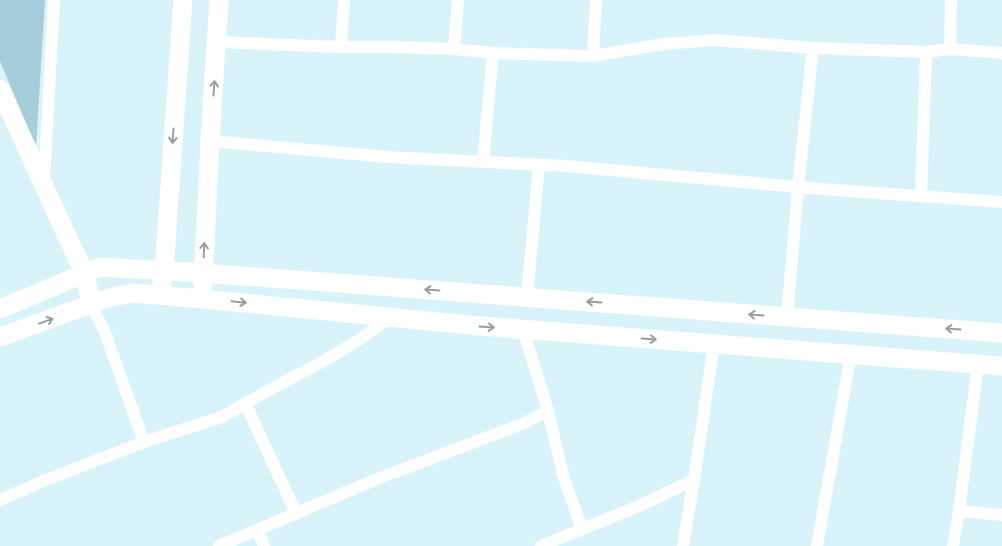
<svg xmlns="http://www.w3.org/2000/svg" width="1002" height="546" font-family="Spectral,serif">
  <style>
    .green { fill: #a5ceda }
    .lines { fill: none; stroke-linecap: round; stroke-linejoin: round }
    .street { stroke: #fff; stroke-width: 12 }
    .secondary { stroke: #fff; stroke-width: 19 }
    .oneway { stroke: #999ea0 }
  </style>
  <rect width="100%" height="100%" fill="#d9f3fb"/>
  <path class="green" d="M0,0H45L36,147L0,61Z"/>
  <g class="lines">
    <path class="street" d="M217,42L341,47H397L454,49L493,53L593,56L663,44L715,40L813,48L926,52L950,49L1002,53
      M341,47L344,0
      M454,49L458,0
      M950,49L951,0
      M593,56L596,0
      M210,141L388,157L565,166L821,189L1002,202
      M483,162L493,53
      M44,180L54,0
      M921,196L926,52
      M527,297L539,165
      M91,305L104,330L144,442
      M787,317L798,187L813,48
      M523,329L548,411L563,475L582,529
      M245,403L296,513
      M0,500L46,480L144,442L222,417L271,389L331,357L362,338L391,317
      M959,511L1002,515
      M258,530L264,546
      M219,546L377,479L522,424L548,411
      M541,546L639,506L694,480
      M683,546L694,480L714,344
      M817,546L851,354
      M953,546L959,511L978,364"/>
    <path class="secondary" d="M0,89L70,243L85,273L91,305
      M162,283L164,271L183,0
      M203,285L210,141L219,0
      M0,309L100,267L203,273L1002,333
      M0,337L102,300L112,297L133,293L202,299L480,326L1002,366"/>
  </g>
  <defs><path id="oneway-shaft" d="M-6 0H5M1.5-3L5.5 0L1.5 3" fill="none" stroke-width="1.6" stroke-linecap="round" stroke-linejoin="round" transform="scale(1.25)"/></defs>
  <g class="oneway">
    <use href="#oneway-shaft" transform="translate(214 88) rotate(-86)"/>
    <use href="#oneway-shaft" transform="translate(173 136) rotate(94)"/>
    <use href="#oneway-shaft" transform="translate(204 250) rotate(-87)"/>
    <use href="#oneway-shaft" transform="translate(432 290) rotate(-176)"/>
    <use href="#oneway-shaft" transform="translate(239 302) rotate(6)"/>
    <use href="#oneway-shaft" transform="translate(594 302) rotate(-176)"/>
    <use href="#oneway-shaft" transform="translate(756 315) rotate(-176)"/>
    <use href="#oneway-shaft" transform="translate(46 321) rotate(-20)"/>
    <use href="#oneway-shaft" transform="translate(487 327) rotate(4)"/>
    <use href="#oneway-shaft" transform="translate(953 329) rotate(-176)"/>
    <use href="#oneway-shaft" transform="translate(649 339) rotate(4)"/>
  </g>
</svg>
